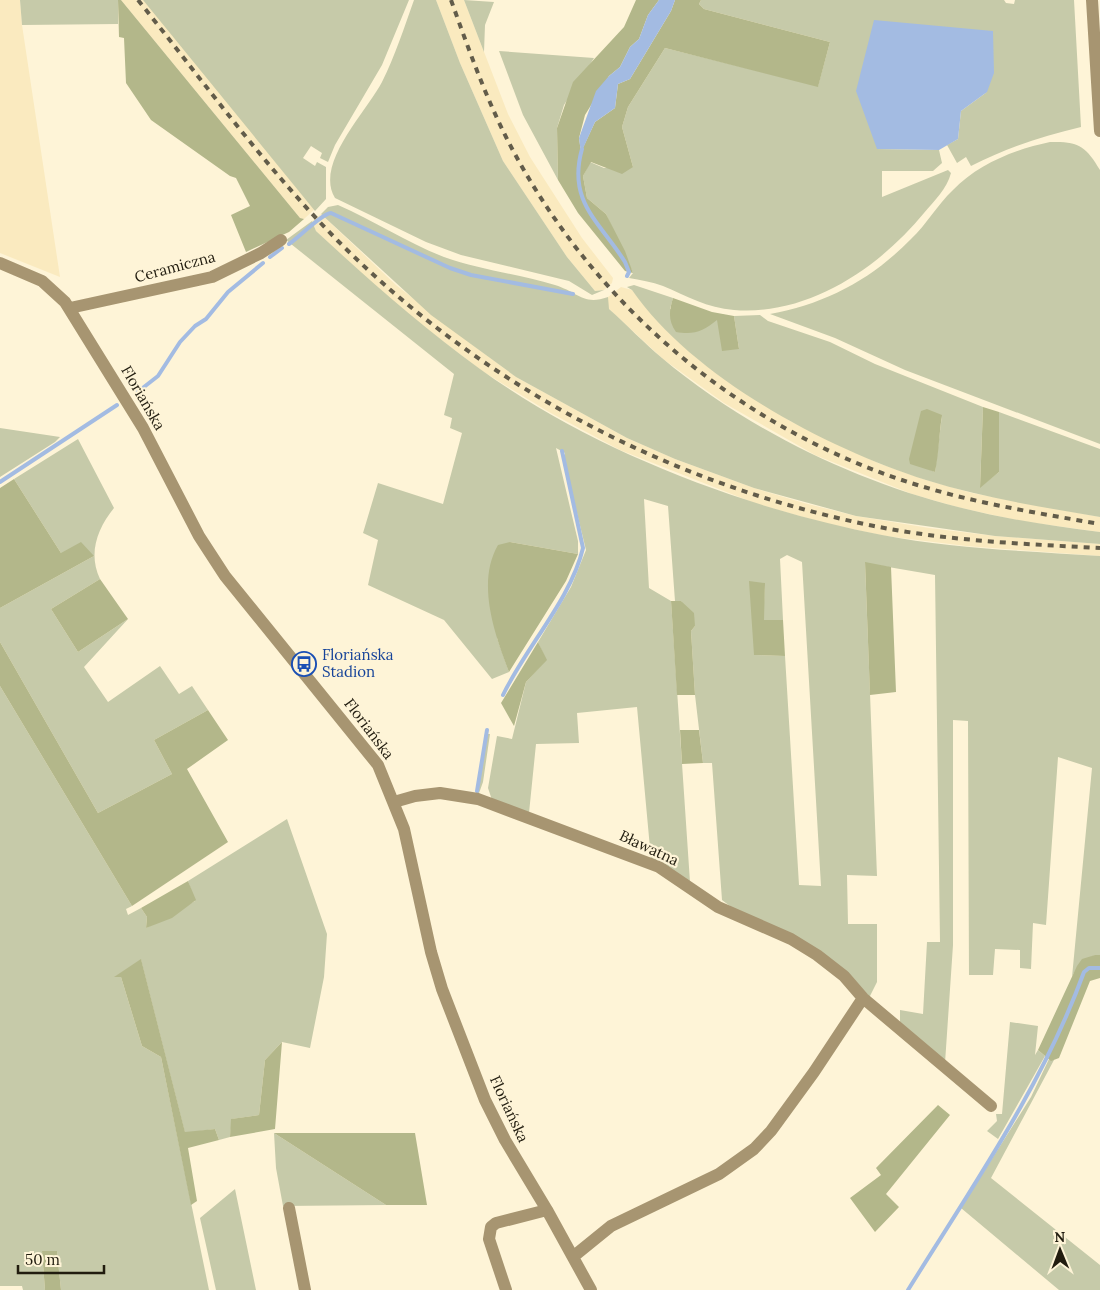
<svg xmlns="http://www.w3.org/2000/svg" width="1100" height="1290" font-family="Lora,serif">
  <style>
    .built { fill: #faeabf }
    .green { fill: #c6caa9; fill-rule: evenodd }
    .forest { fill: #b3b78a }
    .water { fill: #a3bbe2 }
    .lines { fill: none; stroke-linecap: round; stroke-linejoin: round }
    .stream { stroke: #a3bbe2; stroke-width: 4 }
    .minor { stroke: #a79571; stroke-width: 12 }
    .rail { stroke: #625c4a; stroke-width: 4; stroke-dasharray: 6 6; stroke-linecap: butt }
    .labels { text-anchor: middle; stroke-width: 4.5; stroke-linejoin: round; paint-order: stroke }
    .street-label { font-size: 15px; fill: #211c0f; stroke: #fef4d7 }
    .transit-label { font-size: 15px; fill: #164399; stroke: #fef4d7; text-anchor: start }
  </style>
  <rect width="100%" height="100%" fill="#fef4d7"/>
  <path class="built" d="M0,0H20L22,25L60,277L0,253Z
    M121,0H155L317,207L304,219L300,218Z
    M436,0H464L508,114L530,157L582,238L613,278L612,283L604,290L595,291L567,257L503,161L460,63Z
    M321,214L396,285L474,346L516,377L627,438L675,459L754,488L804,503L856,516L929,528L995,536L1100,544V556L966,546L885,536L824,523L757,504L620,450L549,412L482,371L415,320L370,282L316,231L312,221Z
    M621,287L632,290L667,331L703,363L790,421L878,463L926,480L972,493L1100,517V532L1020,521L957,507L912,494L815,455L724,403L663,359L609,309L607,303L608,297Z"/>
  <path class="green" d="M20,0H118V24L22,25Z
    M143,0H409L382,65L335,145L328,162L320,158L322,153L311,146L303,158L315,166L317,162L326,167V199L315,211Z
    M414,0H436L460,63L503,161L567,257L595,291L604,290L592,295L569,281L461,255L426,242L335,198C314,164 367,111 382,82C395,56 404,28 414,0Z
    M464,0L494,2L485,25L484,52Z
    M701,0H1004L1006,3L1014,4L1015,0H1074L1081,127C1042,136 1007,148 971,166L966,157L957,163L947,145L958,139L961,111L987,92L877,149L939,150L942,163L933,171H882V197L948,170L951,173C947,189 934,201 924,213C879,268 808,316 734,310C707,308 687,296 663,286C652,282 640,280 629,278L633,273L606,214L587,198L583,176L590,162L604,168L633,167L622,127L628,107L665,48L818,86L830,42L704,9L699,4Z
    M499,51L594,58L564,105L557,128L558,180L523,115Z
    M1050,142C1078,141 1086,146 1100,170V444L905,370L835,338L770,314C825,304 871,280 911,239C927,224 937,205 953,190C978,164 1016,149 1050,142Z
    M338,205C374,221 408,243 444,257C480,270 519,274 555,285C578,292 583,306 608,297L609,309C627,325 644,343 662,358C745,428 854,481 958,507C1005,519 1052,526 1100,532V544L995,536L856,516L754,488L675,459L627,438L516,377L431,315L321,214L328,207Z
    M312,221L316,231C369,280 422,327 480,369C593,451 746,509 882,535C953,549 1028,551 1100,556V955C1087,955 1077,966 1072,977L1092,768L1058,757L1046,925L1033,923L1031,969L1020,968V950L995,949L993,975H969L968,721L953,720V945L945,1063L900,1023V1010L923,1014L927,942H940L935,575L865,563L877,876L847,875L848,924H877V982L869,998L857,985L739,913L722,900L712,763H703L695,695L691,631L695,626L681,601H675L668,506L644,499L649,588L671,601L690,882L651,859L637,707L577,713L579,743L536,744L529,813L492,800L488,788L497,736L512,739L526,682L546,660L538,642L571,587L586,550L564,460L565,453L556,448L578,541V554L510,542L497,638L509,672L492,679L444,620L368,585L378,540L363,533L378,483L443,504L462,433L450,428L452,418L444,415L454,374L286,240ZM787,555L802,562L821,886L799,885L785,656L754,655L765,583L763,621L783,620L780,559Z
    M634,285L673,298L670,309L718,319L739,349L734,316L760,315L768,321L830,342L875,364L983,407L980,487L999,472V412L1100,449V517C1042,507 983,498 926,480C827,449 692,377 632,290L627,287ZM942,415L935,472L928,469Z
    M0,428L60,437L55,442L0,477Z
    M78,439L114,508C97,529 88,554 100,579L51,609L78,652L128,619L84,667L108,702L160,666L179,694L192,686L208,710L154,740L172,774L98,813L0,642V608L94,556L61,553L14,479Z
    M0,686L132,906L126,909L128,915L141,908L147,917L146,928L195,901L188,881L287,819L327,934L324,977L310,1048L282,1042L265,1060L259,1115L232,1119L230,1137L219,1140L215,1129L185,1133L141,960L115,977H121L142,1046L161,1057L209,1290H61L57,1251H42L45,1290H23L22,1286H0Z
    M485,734H490L483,782L478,796L476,795Z
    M1010,1022L1038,1026L1035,1055L1038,1050L1045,1056L998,1139L987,1131L997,1121L996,1114H1002Z
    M1049,1059L1054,1060L991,1178L1100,1265V1290H1059L961,1208L1031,1097Z
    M274,1133L386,1205L283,1206L276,1168Z
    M235,1189L256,1290H216L200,1218Z"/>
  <path class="forest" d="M118,0H121L300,218L304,219L289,232L246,252L231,215L250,206L236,178L230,176L151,120L126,83L124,38L119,37Z
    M636,0H659L648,15L639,39L630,47L620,67L609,76L585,115L579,138L581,152L595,122L615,108L618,84L630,79L671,11L675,0H701L699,4L704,9L830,42L818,87L665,48L628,107L622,127L633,167L622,174L591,162L583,176L587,198L606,214L625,251L633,273L625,271L578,213L558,180L557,128L573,82L624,27Z
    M673,298L712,312L734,316L739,349L722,351L717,320C703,331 695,335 676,332C668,321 669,311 673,298Z
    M983,407L999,412V472L980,488Z
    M927,409L942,415C939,434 939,453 935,472L910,464L909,459L921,411Z
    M14,479L61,553L81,542L94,556L0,608V488Z
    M510,542L578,554L566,581L509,672C495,635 476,583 498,545Z
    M865,562L891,567L896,692L870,695Z
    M100,579L128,619L78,652L51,609Z
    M749,581L765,583L764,620H783L785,656L754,655Z
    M671,601H681L694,613L695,626L691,631L695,695H677Z
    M0,642L98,813L172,774L154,740L208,710L228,740L187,769L228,842L132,906L0,686Z
    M538,642L547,660L526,682L514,726L501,703Z
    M680,730H699L703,763L682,764Z
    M188,881L196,900L172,918L146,928L147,917L141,908Z
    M1095,955H1100V978L1090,981L1059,1058L1051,1061L1038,1050L1077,966L1082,959Z
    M141,959L185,1132L215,1129L219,1140L188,1148L197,1201L191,1205L161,1057L142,1046L121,977H114Z
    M282,1042L275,1129L230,1137L231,1119L259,1115L265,1060Z
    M938,1105L950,1115L886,1194L899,1207L875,1232L850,1198L881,1175L876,1168Z
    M274,1133H415L427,1205H386Z
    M42,1251H57L61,1290H45Z"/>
  <path class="water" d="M659,0H675L671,11L630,79L618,84L615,108L595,122L581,153L579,138L596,91L609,76L620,67L630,47L639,39L648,15Z
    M874,20L993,31L994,73L987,92L961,111L958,139L939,150L877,149L856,91Z"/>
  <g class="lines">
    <path class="stream" d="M582,149C567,202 600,222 625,262L629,272L627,276
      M289,244C299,237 323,213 331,213L450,268L471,275L573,294
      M270,257L282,248
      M135,394L158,376L180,342L195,326L206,319L228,292L263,263
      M0,482L117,405
      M503,695C526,647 571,599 583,548L562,451
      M477,791L487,730
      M908,1290C972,1187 1042,1087 1084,972L1089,968H1100"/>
    <path class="minor" d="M1092,0L1100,131
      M0,263L42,281L65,302L143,428L199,536L225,576L378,765L404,829L431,952L442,989L485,1100L505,1140L547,1210L591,1290
      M70,308L212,277L261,253L281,240
      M394,802L415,796L440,793L478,799L659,867L718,907L791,939L817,955L844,976L863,998L991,1106
      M289,1208L305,1290
      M574,1256L611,1226L719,1174L754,1149L771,1131L814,1072L863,998
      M506,1290L489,1239L491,1227L496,1223L547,1210"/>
    <path class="rail" d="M138,0C203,81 265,167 338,241C485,388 672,485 874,526C949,541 1025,544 1100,548
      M451,0C470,53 489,107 516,156C598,306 734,422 896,478C962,501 1031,512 1100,524"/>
  </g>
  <defs>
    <symbol id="bus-ring" viewBox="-11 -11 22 22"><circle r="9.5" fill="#fef4d7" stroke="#1a4fb4" stroke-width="1.5"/><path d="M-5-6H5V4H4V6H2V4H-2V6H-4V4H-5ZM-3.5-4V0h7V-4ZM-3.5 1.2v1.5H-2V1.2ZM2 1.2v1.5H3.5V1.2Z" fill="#1a4fb4"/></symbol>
  </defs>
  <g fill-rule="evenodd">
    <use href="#bus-ring" x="290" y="650" width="28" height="28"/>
  </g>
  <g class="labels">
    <g class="street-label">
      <text transform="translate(175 267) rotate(-15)" y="5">Ceramiczna</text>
      <text transform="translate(143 398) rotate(60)" y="5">Floriańska</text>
      <text transform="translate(369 729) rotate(53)" y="5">Floriańska</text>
      <text transform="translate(649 848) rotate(25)" y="5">Bławatna</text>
      <text transform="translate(509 1109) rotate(65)" y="5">Floriańska</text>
    </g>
    <g class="transit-label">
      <text x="322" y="660">Floriańska<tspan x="322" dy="17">Stadion</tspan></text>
    </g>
  </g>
  <g transform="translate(1060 1250) rotate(359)" stroke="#fef4d7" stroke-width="4" paint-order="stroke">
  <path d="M0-4L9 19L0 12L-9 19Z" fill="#211c0f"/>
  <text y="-8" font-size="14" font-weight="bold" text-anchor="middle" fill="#211c0f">N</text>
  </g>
  <path d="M18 1265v8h86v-8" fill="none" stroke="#211c0f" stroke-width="2.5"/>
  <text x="25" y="1265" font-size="15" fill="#211c0f" stroke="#fef4d7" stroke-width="4" paint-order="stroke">50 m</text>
</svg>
